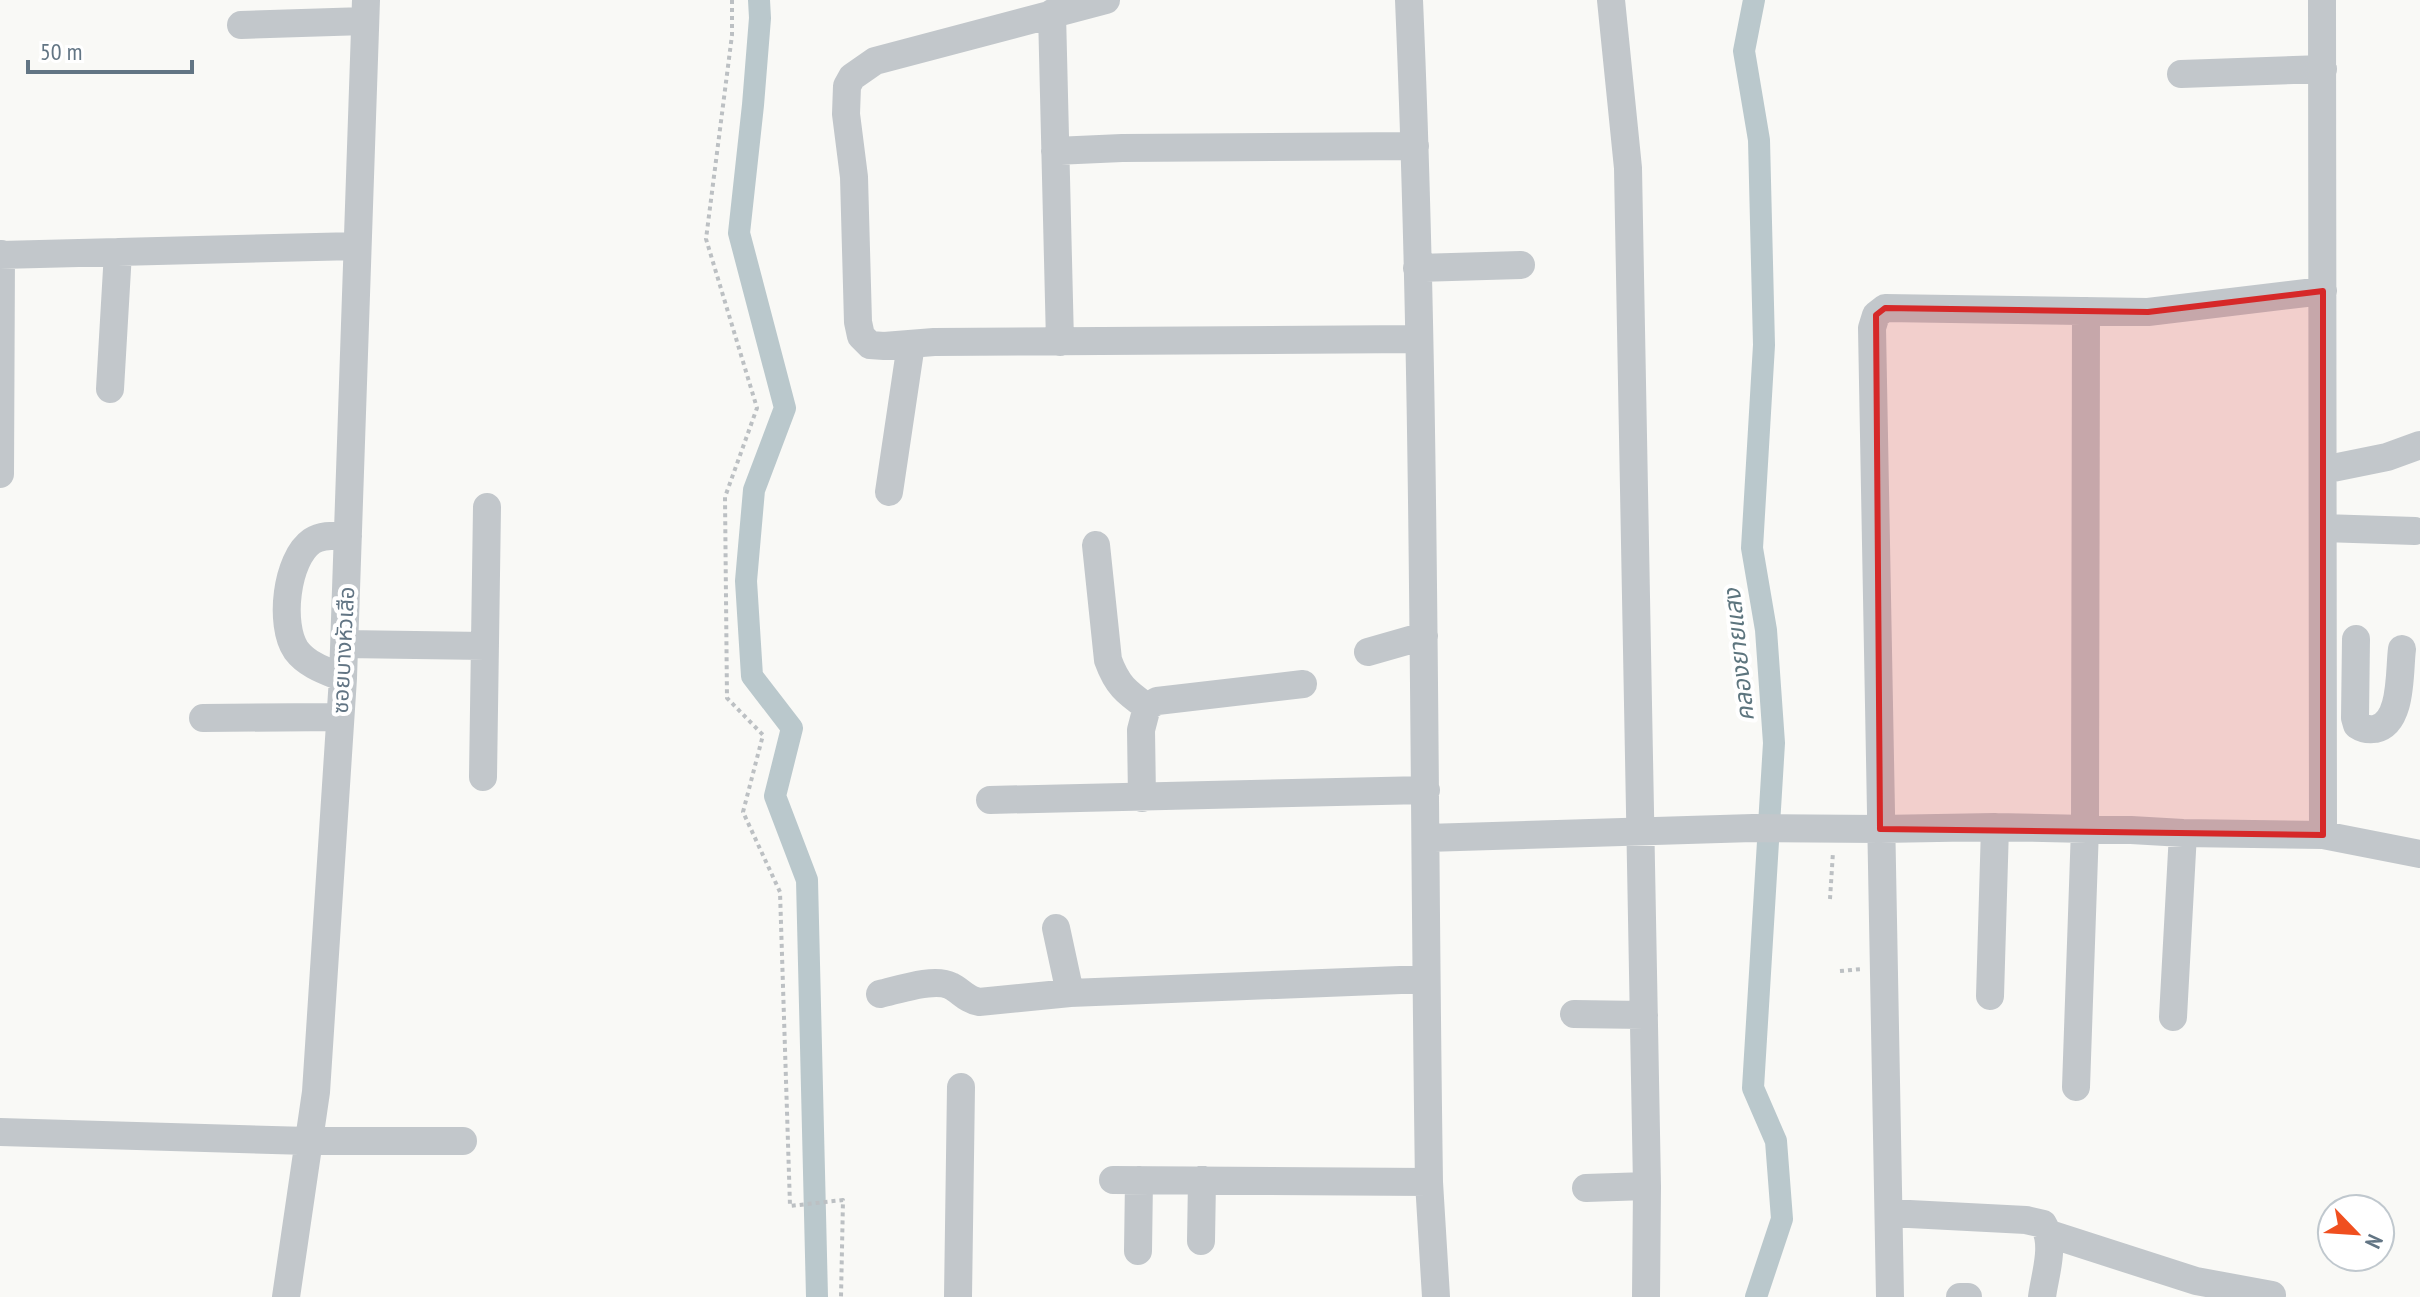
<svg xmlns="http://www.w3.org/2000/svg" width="2420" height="1297" font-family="'PT Sans Narrow','Noto Sans Thai',sans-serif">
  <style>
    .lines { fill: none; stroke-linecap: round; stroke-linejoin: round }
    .canal { stroke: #bac8cc; stroke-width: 22 }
    .path { stroke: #bcc0c3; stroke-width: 4; stroke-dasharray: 4 4; stroke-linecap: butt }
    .minor { stroke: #c2c7cb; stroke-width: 28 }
    .marked { fill: #d62828; fill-opacity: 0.2; stroke: #d62828; stroke-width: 6; stroke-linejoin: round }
    .labels { text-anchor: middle; stroke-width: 8; stroke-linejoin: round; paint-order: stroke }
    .street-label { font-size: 22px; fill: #627584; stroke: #fff }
    .water-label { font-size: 24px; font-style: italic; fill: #5d757e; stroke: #fff }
  </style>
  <rect width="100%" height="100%" fill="#f9f9f6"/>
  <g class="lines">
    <path class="canal" d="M759,0L760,18L753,105L739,233L785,408L754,490L746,581L752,676L792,728L775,796L807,880L817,1297
      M1754,0L1744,51L1759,140L1764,345L1752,548L1766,630L1774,743L1753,1088L1776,1141L1782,1219L1756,1297"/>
    <path class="path" d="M732,0V35L706,239L757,408L725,497L727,698L763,735L743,812L780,892L790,1206L843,1200L841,1297
      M1830,899L1833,852
      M1840,971L1862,969"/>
    <path class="minor" d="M1106,0L875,61L852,77L847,86L846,114L854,177L858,322L861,336L870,345L884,346L934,342L1419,339
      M1409,0C1426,394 1423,788 1429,1182L1436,1297
      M1611,0L1628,168L1647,1186L1646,1297
      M2322,0L2323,835
      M1052,13L1060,342
      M241,25L365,21
      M2181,74L2323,69
      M1055,151L1122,148L1415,146
      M0,255L357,246
      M1417,268L1521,265
      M110,389L118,252
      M2323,470L2387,457L2420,445
      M0,474L1,254
      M889,492L911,344
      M2323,528L2415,531
      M1096,545L1108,660C1117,685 1126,692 1147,707
      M2356,639L2355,718L2357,725C2363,729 2368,730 2375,729C2403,723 2399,671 2402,649
      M345,644L485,646
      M1368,652L1424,636
      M343,678C326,671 307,665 296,650C279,625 286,559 312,541C323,534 336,536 348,536
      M203,718L339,717
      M483,777L487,507
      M1142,798L1141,730L1147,707L1157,701L1303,684
      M990,800L1426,790
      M1426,838L1753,828L1880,829L1995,827L2131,830L2183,833L2323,835L2420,854
      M1056,928L1070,993
      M880,994C898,990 934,977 951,986C961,991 967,1000 979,1002L1070,993L1426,979
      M1990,996L1995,827
      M1574,1014L1644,1015
      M2173,1017L2183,833
      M2076,1087L2085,828L2086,311
      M0,1132L308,1141H463
      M1113,1180L1429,1182
      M1586,1188L1647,1186
      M1890,1213L2026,1220L2043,1224C2056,1244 2045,1274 2042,1297
      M2050,1234L2196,1281L2272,1295
      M1201,1241L1202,1180
      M1138,1251L1139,1180
      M286,1297L316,1092L343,678L366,0
      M958,1297L961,1087
      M1890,1297L1872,328L1876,315L1885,308L2148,312L2323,291
      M1960,1297H1968"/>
  </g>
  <path class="marked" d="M2323,291V835L1880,829L1876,315L1885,308L2148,312Z"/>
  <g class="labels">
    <g class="street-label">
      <text transform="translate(343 650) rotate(-87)" y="8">ซอยบางหัวเสือ</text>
    </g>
    <g class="water-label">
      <text transform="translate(1739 655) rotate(-96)" y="8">คลองยายแสง</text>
    </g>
  </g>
  <g transform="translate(2356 1233) rotate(115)"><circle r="38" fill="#ffffff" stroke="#c0c8ce" stroke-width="2"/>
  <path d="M0-6L14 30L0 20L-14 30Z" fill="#f04f1f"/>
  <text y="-12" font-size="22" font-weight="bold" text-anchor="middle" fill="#627584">N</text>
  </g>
  <path d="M28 60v12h164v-12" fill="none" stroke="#627584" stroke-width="4"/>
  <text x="40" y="60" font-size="24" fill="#627584" stroke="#ffffff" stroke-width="6" paint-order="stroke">50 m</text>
</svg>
